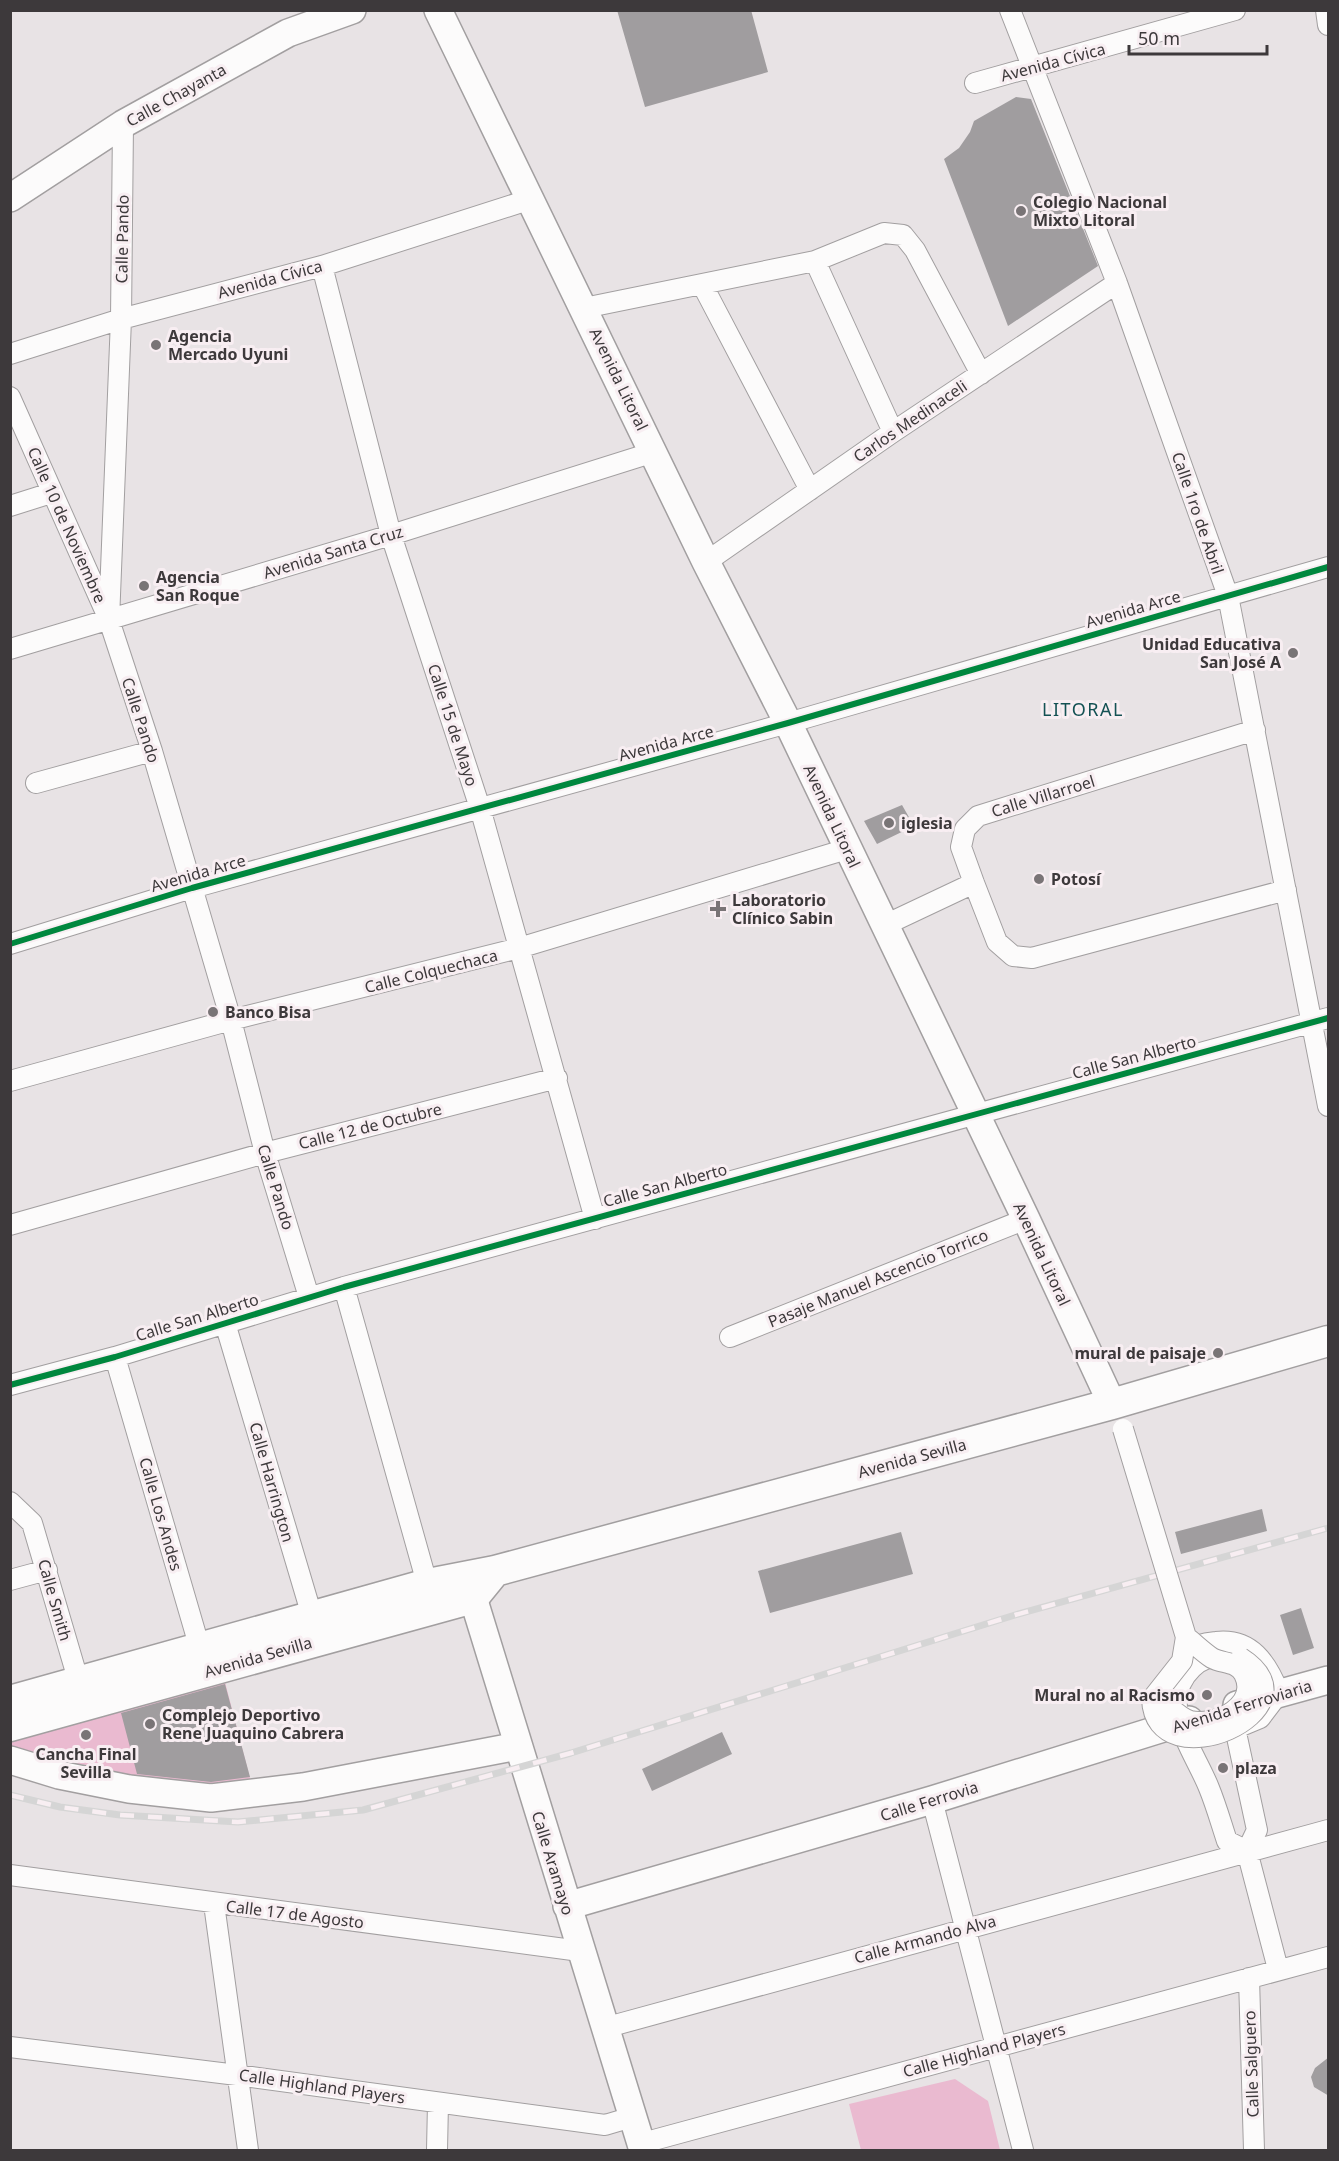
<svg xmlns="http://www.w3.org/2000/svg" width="1339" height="2161" font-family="'Noto Sans',sans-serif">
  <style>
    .green { fill: #eabad0 }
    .building { fill: #a09d9f }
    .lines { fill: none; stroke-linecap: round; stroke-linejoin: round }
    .street-casing { stroke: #a29fa0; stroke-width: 22 }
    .secondary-casing { stroke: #a29fa0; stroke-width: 30 }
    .primary-casing { stroke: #a29fa0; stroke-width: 33 }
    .street { stroke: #fcfbfb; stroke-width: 20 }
    .secondary { stroke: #fcfbfb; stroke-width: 27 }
    .primary { stroke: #fcfbfb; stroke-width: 30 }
    .rail-casing { stroke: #d5d5d5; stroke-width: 7 }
    .rail { stroke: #f8eef2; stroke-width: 4.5; stroke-dasharray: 14; stroke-linecap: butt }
    .street-bridge-casing { stroke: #a29fa0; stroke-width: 22; stroke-linecap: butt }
    .street-bridge { stroke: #fcfbfb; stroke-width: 20 }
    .cycleway-casing { stroke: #f8eef2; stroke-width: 10 }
    .cycleway { stroke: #00873e; stroke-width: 6 }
    .poi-dot { fill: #797476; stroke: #f8eef2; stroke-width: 2 }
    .labels { text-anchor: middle; stroke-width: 6; stroke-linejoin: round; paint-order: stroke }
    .street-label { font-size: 16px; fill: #3d393b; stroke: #f8eef2 }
    .poi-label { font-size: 16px; font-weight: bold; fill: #3d393b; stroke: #f8eef2; text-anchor: start }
    .neighbourhood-label { font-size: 18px; letter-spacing: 1.5px; fill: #155254; stroke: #f8eef2 }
  </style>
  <rect width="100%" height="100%" fill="#e8e3e5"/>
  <path class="green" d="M225,1682L251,1782L184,1786L11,1750V1740Z
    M955,2079L988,2101L1000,2150H861L849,2104Z"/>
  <path class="building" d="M617,10H751L768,72L645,107Z
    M1016,97L1031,99L1098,266L1008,326L944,159L959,148L970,132L974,121Z
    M902,805L914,826L877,844L864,821Z
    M1262,1509L1267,1531L1181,1554L1175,1532Z
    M901,1532L913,1574L770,1613L758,1571Z
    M1301,1608L1314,1648L1293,1655L1280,1615Z
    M225,1684L250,1777L211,1782L137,1774L121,1713Z
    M722,1732L732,1754L652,1791L642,1769Z
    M1329,2057V2096L1314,2087L1311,2077L1315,2068Z"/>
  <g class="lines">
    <defs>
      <path id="street" d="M1010,10L1117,283L1228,596L1328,1106
        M1326,10L1328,25
        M975,83L1235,10
        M123,124L121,319L109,620L152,751L231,1020L265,1153L309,1297
        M815,261L893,432
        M322,266L391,535L480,808L595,1219
        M703,286L810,490
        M584,308L815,261L884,233L903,235L915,250L981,374
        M10,354L121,319L322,266L528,200
        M10,397L107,615
        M10,506L51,493
        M706,562L893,432L1117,283
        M10,649L391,535L654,452
        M1255,730L978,816L965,829L961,847L974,883L997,942L1013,956L1032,958L1286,890
        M36,783L152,751
        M885,925L974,883
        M10,944L192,888L788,723L1328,567
        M10,1081L231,1020L519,948L847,849
        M10,1225L265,1153L557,1078
        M344,1287L430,1594
        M225,1323L315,1626
        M730,1337L1026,1219
        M115,1357L203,1659
        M10,1385L115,1357L344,1287L1328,1018
        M10,1502L32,1523L82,1693
        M10,1580L47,1570
        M1185,1652C1193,1646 1205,1643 1216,1642C1251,1638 1267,1663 1279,1693L1260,1718L1236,1728
        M1225,1654C1212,1655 1201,1659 1192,1668C1155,1703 1195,1752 1209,1788C1216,1805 1221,1823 1227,1841L1247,1851
        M1235,1728L1257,1830L1247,1851L1278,1969
        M932,1800L1023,2150
        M10,1875L580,1951
        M214,1904L248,2150
        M1249,1978L1254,2150
        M604,2028L1328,1830
        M10,2047L237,2075L605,2125L632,2117
        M639,2144L1328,1957
        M437,2150L438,2103"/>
      <path id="secondary" d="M438,10L706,562L788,723L1026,1219L1112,1404
        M10,198L123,124L288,33L352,10
        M467,1578L643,2150
        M1237,1705L1328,1680
        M10,1760L59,1775L129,1789L211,1798L303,1787L518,1746
        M567,1906L932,1800L1189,1720"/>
      <path id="primary" d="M10,1701L428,1584L495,1571L1112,1404L1328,1341
        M10,1726L473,1598L495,1571"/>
    </defs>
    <use href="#street" class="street-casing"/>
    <use href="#secondary" class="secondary-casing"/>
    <use href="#primary" class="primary-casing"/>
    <use href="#street" class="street"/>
    <use href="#secondary" class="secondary"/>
    <use href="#primary" class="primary"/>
    <defs>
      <path id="rail" d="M10,1795L60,1807L120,1815L238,1822L363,1810L571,1753L1015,1615L1328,1528"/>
    </defs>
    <use href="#rail" class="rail-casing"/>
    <use href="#rail" class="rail"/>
    <defs>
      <path id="street-bridge" d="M1123,1429L1186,1637L1182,1661L1152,1699C1155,1783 1323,1710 1241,1658
        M1167,1705C1174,1711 1181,1718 1190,1721C1216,1727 1260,1705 1244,1674C1237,1661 1223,1664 1212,1658C1203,1652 1195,1644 1186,1637"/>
    </defs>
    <use href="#street-bridge" class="street-bridge-casing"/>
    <use href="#street-bridge" class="street-bridge"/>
    <defs>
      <path id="cycleway" d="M10,944L192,888L788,723L1328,567
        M10,1385L115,1357L344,1287L1328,1018"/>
    </defs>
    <use href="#cycleway" class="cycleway-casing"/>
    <use href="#cycleway" class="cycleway"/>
  </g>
  <g class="poi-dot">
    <circle cx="1021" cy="211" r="6"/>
    <circle cx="156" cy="345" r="6"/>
    <circle cx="144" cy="586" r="6"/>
    <circle cx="1293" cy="653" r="6"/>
    <circle cx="889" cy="823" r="6"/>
    <circle cx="1039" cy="879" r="6"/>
    <path d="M715 900h6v6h6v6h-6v6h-6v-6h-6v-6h6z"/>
    <circle cx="213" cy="1012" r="6"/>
    <circle cx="1218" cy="1353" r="6"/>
    <circle cx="1207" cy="1695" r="6"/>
    <circle cx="150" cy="1724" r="6"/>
    <circle cx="86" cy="1735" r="6"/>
    <circle cx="1223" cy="1768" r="6"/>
  </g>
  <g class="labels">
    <g class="street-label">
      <text transform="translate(1053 62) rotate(-15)" y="6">Avenida Cívica</text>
      <text transform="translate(176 95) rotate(-29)" y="6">Calle Chayanta</text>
      <text transform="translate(122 239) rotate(-89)" y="6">Calle Pando</text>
      <text transform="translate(270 279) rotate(-15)" y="6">Avenida Cívica</text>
      <text transform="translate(619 379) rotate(64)" y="6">Avenida Litoral</text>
      <text transform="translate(910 421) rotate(-34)" y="6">Carlos Medinaceli</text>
      <text transform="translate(1198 513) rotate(71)" y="6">Calle 1ro de Abril</text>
      <text transform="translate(67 525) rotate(66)" y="6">Calle 10 de Noviembre</text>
      <text transform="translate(333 552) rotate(-17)" y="6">Avenida Santa Cruz</text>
      <text transform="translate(1133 609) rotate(-16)" y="6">Avenida Arce</text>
      <text transform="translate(141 720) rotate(72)" y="6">Calle Pando</text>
      <text transform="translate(453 725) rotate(72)" y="6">Calle 15 de Mayo</text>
      <text transform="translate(666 743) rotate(-15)" y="6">Avenida Arce</text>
      <text transform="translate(1043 796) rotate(-17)" y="6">Calle Villarroel</text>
      <text transform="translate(832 816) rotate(65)" y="6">Avenida Litoral</text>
      <text transform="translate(198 873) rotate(-16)" y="6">Avenida Arce</text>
      <text transform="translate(431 971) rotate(-14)" y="6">Calle Colquechaca</text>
      <text transform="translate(1134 1057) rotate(-15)" y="6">Calle San Alberto</text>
      <text transform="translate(370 1126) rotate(-14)" y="6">Calle 12 de Octubre</text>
      <text transform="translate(665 1185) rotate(-15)" y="6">Calle San Alberto</text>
      <text transform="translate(276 1187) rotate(73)" y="6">Calle Pando</text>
      <text transform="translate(1042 1254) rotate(65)" y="6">Avenida Litoral</text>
      <text transform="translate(878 1278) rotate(-22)" y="6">Pasaje Manuel Ascencio Torrico</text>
      <text transform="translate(197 1317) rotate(-17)" y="6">Calle San Alberto</text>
      <text transform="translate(912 1458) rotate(-15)" y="6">Avenida Sevilla</text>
      <text transform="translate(272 1482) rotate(74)" y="6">Calle Harrington</text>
      <text transform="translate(161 1514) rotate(74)" y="6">Calle Los Andes</text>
      <text transform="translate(55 1600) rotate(74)" y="6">Calle Smith</text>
      <text transform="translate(258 1657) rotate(-16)" y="6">Avenida Sevilla</text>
      <text transform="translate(1242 1706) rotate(-17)" y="6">Avenida Ferroviaria</text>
      <text transform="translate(929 1801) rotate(-17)" y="6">Calle Ferrovia</text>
      <text transform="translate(553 1863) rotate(73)" y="6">Calle Aramayo</text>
      <text transform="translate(295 1914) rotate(7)" y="6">Calle 17 de Agosto</text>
      <text transform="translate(925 1939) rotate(-15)" y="6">Calle Armando Alva</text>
      <text transform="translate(984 2050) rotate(-15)" y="6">Calle Highland Players</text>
      <text transform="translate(1251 2064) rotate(-92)" y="6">Calle Salguero</text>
      <text transform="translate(322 2086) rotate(8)" y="6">Calle Highland Players</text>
    </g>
    <g class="poi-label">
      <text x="1033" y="208">Colegio Nacional<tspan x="1033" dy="18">Mixto Litoral</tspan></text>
      <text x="168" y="342">Agencia<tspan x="168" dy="18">Mercado Uyuni</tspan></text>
      <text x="156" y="583">Agencia<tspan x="156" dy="18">San Roque</tspan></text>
      <text x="1281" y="650" text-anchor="end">Unidad Educativa<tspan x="1281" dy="18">San José A</tspan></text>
      <text x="901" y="829">iglesia</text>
      <text x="1051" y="885">Potosí</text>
      <text x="732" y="906">Laboratorio<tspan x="732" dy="18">Clínico Sabin</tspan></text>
      <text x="225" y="1018">Banco Bisa</text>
      <text x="1206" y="1359" text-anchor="end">mural de paisaje</text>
      <text x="1195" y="1701" text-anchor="end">Mural no al Racismo</text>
      <text x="162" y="1721">Complejo Deportivo<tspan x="162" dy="18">Rene Juaquino Cabrera</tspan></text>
      <text x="86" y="1760" text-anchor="middle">Cancha Final<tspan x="86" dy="18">Sevilla</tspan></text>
      <text x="1235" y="1774">plaza</text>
    </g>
    <g class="neighbourhood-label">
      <text x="1083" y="716">LITORAL</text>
    </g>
  </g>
  <rect width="1339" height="2161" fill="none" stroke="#3d393b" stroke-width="24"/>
  <path d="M1129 45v9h138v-9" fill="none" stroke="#3d393b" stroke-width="3"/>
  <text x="1138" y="45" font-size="18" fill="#3d393b" stroke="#f8eef2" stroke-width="4.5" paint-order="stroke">50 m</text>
</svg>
